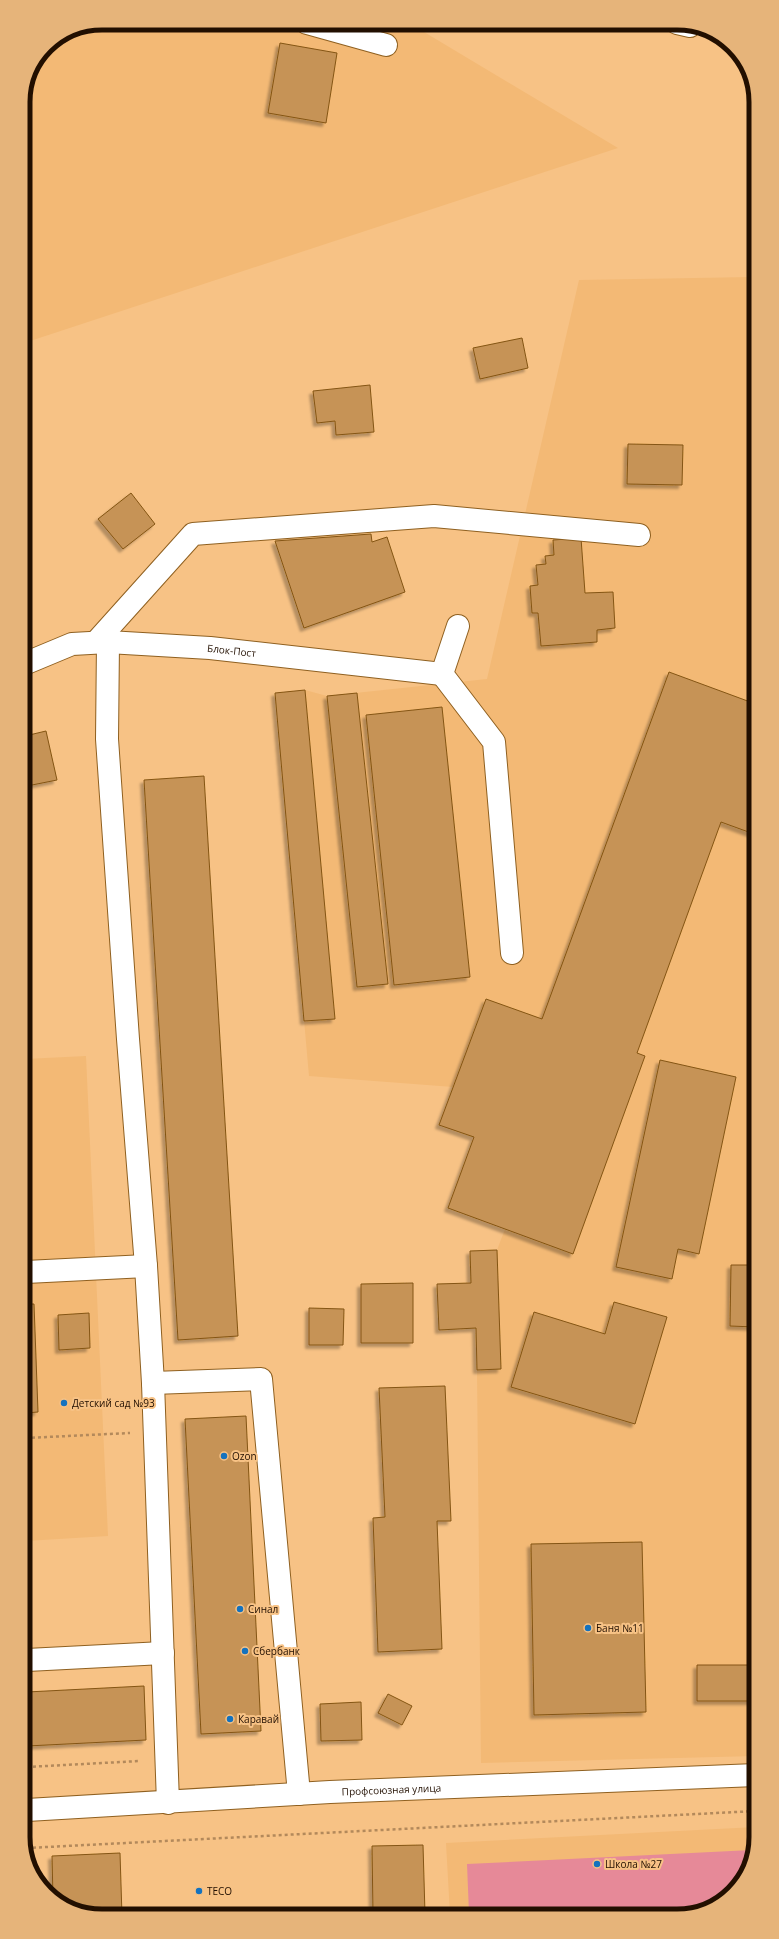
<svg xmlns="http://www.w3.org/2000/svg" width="779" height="1939" font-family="'Open Sans',sans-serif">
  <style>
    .built { fill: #f3b975 }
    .green { fill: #e68998 }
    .building { fill: #c69357; stroke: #845512; filter: url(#shadow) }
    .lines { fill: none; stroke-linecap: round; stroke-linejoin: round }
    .minor-casing { stroke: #8f6020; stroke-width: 24 }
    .major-casing { stroke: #8f6020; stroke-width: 24 }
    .path { stroke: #b3895b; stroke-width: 2.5; stroke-dasharray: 3 3; stroke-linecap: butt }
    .minor { stroke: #fff; stroke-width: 22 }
    .major { stroke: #fff; stroke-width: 22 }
    .poi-dot { fill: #1472be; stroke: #f7c285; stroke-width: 1.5 }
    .labels { text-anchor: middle; stroke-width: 4; stroke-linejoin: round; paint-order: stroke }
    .street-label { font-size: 10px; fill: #220f00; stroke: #f7c285 }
    .poi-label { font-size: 10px; fill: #220f00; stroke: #f7c285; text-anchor: start }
    .rim { fill: none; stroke: #220f00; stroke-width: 5 }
  </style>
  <defs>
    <filter id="shadow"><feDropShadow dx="-3.5" dy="3.5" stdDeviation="1" flood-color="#0004"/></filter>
  </defs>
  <rect width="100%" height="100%" fill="#f7c285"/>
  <path class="built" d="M102,23H409L618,148L24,343L23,97L29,71L46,46L72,29Z
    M752,277L756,1756L481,1763L477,1370L501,1369L497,1250L505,1229L448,1208L474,1138L439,1125L453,1087L309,1076L275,693L305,690L327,696L487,679L579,280Z
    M86,1056L108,1536L26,1541L25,1059Z
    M756,1827V1837L740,1885L702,1912L450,1914L446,1843Z"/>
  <path class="green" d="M752,1850L740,1885L702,1912L469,1913L467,1864Z"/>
  <path class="building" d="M280,43L337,53L326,123L268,113Z
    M522,338L528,368L480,379L473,348Z
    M370,385L374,432L336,435L335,421L317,423L313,391Z
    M628,444L683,445L682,485L627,484Z
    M131,493L155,524L123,549L98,519Z
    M371,534L372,542L387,537L405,592L304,628L275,541Z
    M581,538L585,593L613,592L615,628L597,630V642L541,646L538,613H532L530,586L538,585L536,565L546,564L545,556L554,555L553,540Z
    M669,672L753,703L754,834L721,822L637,1053L645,1056L573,1254L448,1208L474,1137L439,1125L486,999L542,1019Z
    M305,690L335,1019L304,1021L275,693Z
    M357,693L388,984L357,987L327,696Z
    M442,707L470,977L394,985L366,715Z
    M46,731L57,780L27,786L25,775V736Z
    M204,776L238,1336L178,1340L144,780Z
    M660,1060L736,1077L699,1254L678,1249L672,1279L616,1267Z
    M497,1250L501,1369L477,1370L476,1328L439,1330L437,1284L471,1283L470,1251Z
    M731,1265H755V1327L730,1326Z
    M413,1283V1343H361V1284Z
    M614,1302L667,1317L635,1424L511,1387L534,1312L605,1334Z
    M26,1304H34L38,1412L26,1413Z
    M309,1308L344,1309L343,1345H309Z
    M89,1313L90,1348L59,1350L58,1315Z
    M445,1386L451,1521H437L442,1649L378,1652L373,1518L385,1517L379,1388Z
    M246,1416L261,1731L201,1734L185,1419Z
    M642,1542L646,1712L534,1715L531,1544Z
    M697,1665H756V1701H697Z
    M144,1686L146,1740L27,1746V1692Z
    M388,1694L412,1706L402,1725L378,1713Z
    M361,1702L362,1740L321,1741L320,1704Z
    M423,1845L425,1914H373L372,1846Z
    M120,1853L122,1916H97L53,1899L52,1856Z"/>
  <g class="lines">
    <defs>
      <g id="minor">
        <path d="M307,23L386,45"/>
        <path d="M677,23L690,26"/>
        <path d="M458,626L442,674L494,742L512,953"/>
        <path d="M96,642L193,534L434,516L639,535"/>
        <path d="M108,642L107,739L128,1039L146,1266L153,1383L168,1803"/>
        <path id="s1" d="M24,664L72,644L108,642L210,648L442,674"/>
        <path d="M26,1272L146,1266"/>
        <path d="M153,1383L261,1379L299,1794"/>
        <path d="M27,1660L163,1653"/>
      </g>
      <g id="major">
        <path id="s2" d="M27,1810L330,1792L756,1775"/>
      </g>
    </defs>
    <use href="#minor" class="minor-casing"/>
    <use href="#major" class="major-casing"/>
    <path class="path" d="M26,1438L130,1433
      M27,1767L140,1761
      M27,1848L756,1811"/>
    <use href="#minor" class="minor"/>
    <use href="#major" class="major"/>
  </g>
  <g class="poi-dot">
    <circle cx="64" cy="1403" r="4"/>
    <circle cx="224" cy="1456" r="4"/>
    <circle cx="240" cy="1609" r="4"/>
    <circle cx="588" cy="1628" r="4"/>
    <circle cx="245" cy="1651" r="4"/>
    <circle cx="230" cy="1719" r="4"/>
    <circle cx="597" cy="1864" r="4"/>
    <circle cx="199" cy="1891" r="4"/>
  </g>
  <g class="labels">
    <g class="street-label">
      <text dy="4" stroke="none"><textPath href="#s1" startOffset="212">Блок-Пост</textPath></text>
      <text dy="4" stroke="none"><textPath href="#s2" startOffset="365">Профсоюзная улица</textPath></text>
    </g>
    <g class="poi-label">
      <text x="72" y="1407">Детский сад №93</text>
      <text x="232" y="1460">Ozon</text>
      <text x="248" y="1613">Синал</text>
      <text x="596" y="1632">Баня №11</text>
      <text x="253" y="1655">Сбербанк</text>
      <text x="238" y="1723">Каравай</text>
      <text x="605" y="1868">Школа №27</text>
      <text x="207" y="1895">ТЕСО</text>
    </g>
  </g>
  <path d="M0 0H779V1939H0ZM102 30H677A72 72 0 0 1 749 102V1837A72 72 0 0 1 677 1909H102A72 72 0 0 1 30 1837V102A72 72 0 0 1 102 30Z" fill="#e6b47a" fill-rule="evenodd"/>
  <path class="rim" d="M102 30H677A72 72 0 0 1 749 102V1837A72 72 0 0 1 677 1909H102A72 72 0 0 1 30 1837V102A72 72 0 0 1 102 30Z"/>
</svg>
